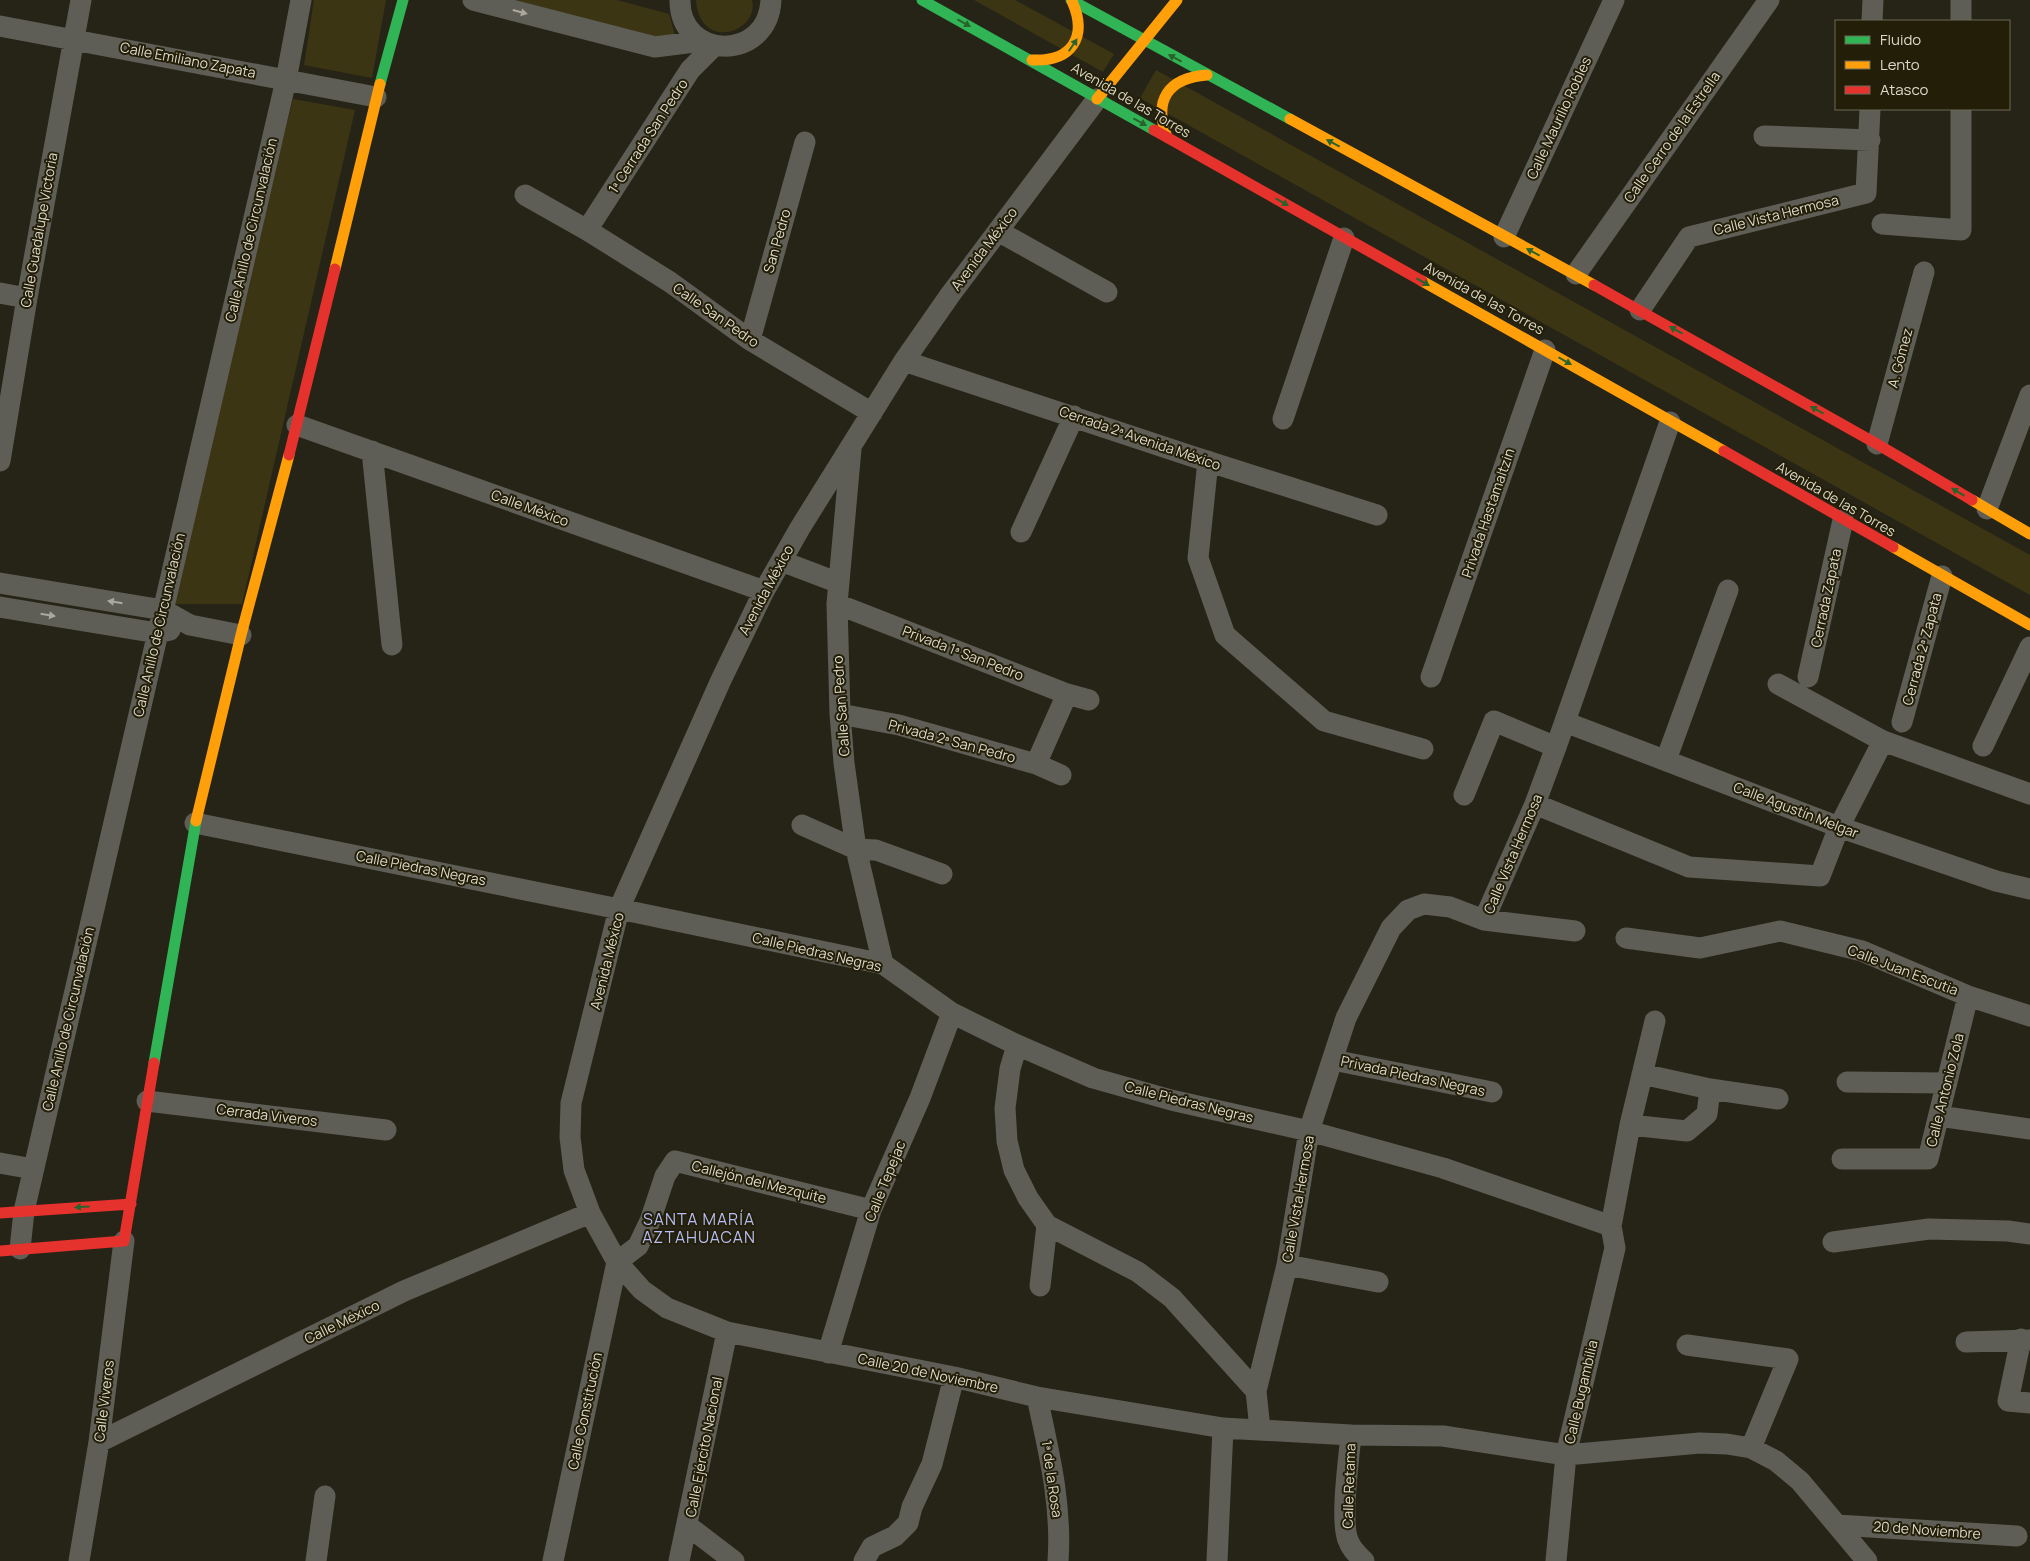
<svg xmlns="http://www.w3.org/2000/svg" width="2030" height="1561" font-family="Manrope,sans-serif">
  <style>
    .green { fill: #3c3514 }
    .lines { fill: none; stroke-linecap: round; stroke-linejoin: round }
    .street { stroke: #5f5e56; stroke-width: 21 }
    .fast { stroke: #30b455; stroke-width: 11 }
    .slow { stroke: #ff9f0a; stroke-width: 11 }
    .jam { stroke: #e5322d; stroke-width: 11 }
    .oneway { fill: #aba89d }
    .oneway2 { fill: #29622a }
    .labels { text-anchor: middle; stroke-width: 4; stroke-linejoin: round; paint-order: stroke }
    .street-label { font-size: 14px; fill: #dddacc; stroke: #231e07 }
    .quarter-label { font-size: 16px; letter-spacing: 1px; fill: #b5bef6; stroke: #231e07 }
  </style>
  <rect width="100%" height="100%" fill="#262417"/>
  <path class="green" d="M314,0H386L372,78L304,65Z
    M511,0H617L669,14L677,42Z
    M696,0H752C760,32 700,53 696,0Z
    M974,0H1015L1114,54L1103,72Z
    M1156,70L2030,555V595L1140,98Z
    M293,99L355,110L242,604H167Z"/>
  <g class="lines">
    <path class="street" d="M473,0L655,47L702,41
      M680,0C679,60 768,63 771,0
      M1872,21L1873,0
      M1961,21V0
      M0,26L376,97
      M1097,99L950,295L904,361L800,528L764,591L721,680L619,909L571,1103L570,1137L574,1170L590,1213L617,1262L642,1290L667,1308L727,1332L954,1377L1037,1397L1223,1428L1351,1435L1443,1436L1566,1455L1700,1443L1727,1444L1751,1448L1776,1461L1800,1481L1867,1561
      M1764,136L1870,140
      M525,195L587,230L670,282L750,340L872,413
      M1882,224L1961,230V109
      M587,230L690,70L714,46
      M998,231L1107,292
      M1504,237L1614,0
      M1576,274L1769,0
      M0,293L27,298
      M1640,310L1689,237L1866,193L1870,109
      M750,340L805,142
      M904,361L1191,456L1377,515
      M1283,419L1344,238
      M297,425L764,591
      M1877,444L1924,272
      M851,449L837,604L840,714L844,763L856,849L883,964
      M372,451L392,645
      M0,461L27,298L81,0
      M1208,461L1198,558L1225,635L1324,721L1423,749
      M1987,509L2030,395
      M1021,532L1074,416
      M781,561L839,583
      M0,583L163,610L190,625L241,635
      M837,604L1067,694L1089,700
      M0,607L157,633L170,630
      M1431,677L1545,350
      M1808,677L1843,520
      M1778,684L1883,741L2030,794
      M840,714L899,725L1036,764L1061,775
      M1565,722L1839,827L1996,881L2030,889
      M1902,722L1942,576
      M1983,746L2030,647
      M1666,760L1728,590
      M1036,764L1067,694
      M1464,795L1494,721L1556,747
      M1535,804L1689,867L1820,876L1839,827L1883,741
      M195,823L619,909L883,964L952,1013L1017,1045L1093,1078L1171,1100L1309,1131L1443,1168L1611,1226
      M802,825L856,849L876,850L942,874
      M1484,920L1535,804L1556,747L1670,422
      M1626,938L1700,948L1780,931L1862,951L1968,996L2030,1016
      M1017,1045L1010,1069L1005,1108L1007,1141L1014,1170L1028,1198L1047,1225L1138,1272L1172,1298L1256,1391
      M1333,1060L1492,1092
      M1642,1074L1710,1089
      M1847,1082L1947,1083
      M147,1101L386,1130
      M1939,1116L2030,1129
      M1630,1125L1687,1131L1707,1114L1710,1089L1778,1099
      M1842,1159H1928L1968,996
      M0,1163L33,1169
      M1833,1242L1929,1229L2008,1231L2030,1234
      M20,1249L24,1211L286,80L301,0
      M617,1262L638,1246L650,1221L665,1176L675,1161L871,1210
      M1287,1265L1378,1282
      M1040,1286L1047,1225
      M2021,1339L2008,1401L2030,1403
      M1966,1342L2030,1340
      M1687,1345L1788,1359L1751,1448
      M828,1353L871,1210L920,1098L952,1013
      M1037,1397C1049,1452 1062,1505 1058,1561
      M1260,1429L1256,1391L1287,1265L1309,1131L1346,1018L1391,928L1408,910L1424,904L1450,907L1484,920L1575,931
      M1351,1435C1349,1458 1340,1520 1348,1540C1351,1549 1357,1554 1364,1561
      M99,1442L404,1291L590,1213
      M1837,1525L2017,1536
      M688,1526L734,1561
      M79,1561L99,1442L124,1241
      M316,1561L325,1496
      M553,1561L617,1262
      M679,1561L727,1332
      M864,1561L872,1547L895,1536L908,1523L912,1507L932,1464L954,1377
      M1217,1561L1223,1428
      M1556,1561L1566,1455L1615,1248L1611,1226L1630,1125L1655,1021"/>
    <path class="fast" d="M922,0L1154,130
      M1071,0L1290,119
      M380,84L403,0
      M154,1063L196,821"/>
    <path class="slow" d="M1032,60C1072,62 1088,37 1072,1
      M1097,99L1177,0
      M1290,119L1594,285
      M1167,137C1153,100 1168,78 1207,75
      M335,269L380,84
      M1422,281L1724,451
      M1972,500L2030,534
      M1893,547L2030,625
      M196,821L241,635L289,455"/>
    <path class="jam" d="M1154,130L1422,281
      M1594,285L1877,444L1972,500
      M1724,451L1893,547
      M289,455L335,269
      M0,1213L131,1204
      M0,1251L124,1241L154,1063"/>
  </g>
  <defs><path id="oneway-solid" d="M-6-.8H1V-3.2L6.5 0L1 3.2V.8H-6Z" transform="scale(1.25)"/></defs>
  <g class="oneway">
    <use href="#oneway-solid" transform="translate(520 12) rotate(15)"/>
    <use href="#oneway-solid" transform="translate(115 602) rotate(-171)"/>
    <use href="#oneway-solid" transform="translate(48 615) rotate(9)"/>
  </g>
  <g class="oneway2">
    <use href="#oneway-solid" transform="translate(964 23) rotate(29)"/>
    <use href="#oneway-solid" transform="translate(1073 45) rotate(-56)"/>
    <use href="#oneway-solid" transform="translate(1175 58) rotate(-152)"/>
    <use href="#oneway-solid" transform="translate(1140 122) rotate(29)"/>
    <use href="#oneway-solid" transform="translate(1333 143) rotate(-152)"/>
    <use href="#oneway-solid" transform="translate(1282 202) rotate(30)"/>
    <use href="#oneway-solid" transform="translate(1533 252) rotate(-152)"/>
    <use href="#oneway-solid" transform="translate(1423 282) rotate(29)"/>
    <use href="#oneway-solid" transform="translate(1676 330) rotate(-151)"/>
    <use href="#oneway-solid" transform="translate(1565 361) rotate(30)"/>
    <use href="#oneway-solid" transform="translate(1817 410) rotate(-151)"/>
    <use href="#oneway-solid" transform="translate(1958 492) rotate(-149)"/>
    <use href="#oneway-solid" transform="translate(82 1207) rotate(176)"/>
  </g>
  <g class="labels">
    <g class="street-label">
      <text transform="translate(188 60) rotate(11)" y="5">Calle Emiliano Zapata</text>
      <text transform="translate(1131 100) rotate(30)" y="5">Avenida de las Torres</text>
      <text transform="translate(1559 118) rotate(-65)" y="5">Calle Maurilio Robles</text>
      <text transform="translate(648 136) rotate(-57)" y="5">1ª Cerrada San Pedro</text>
      <text transform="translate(1672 137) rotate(-55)" y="5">Calle Cerro de la Estrella</text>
      <text transform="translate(1776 215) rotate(-14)" y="5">Calle Vista Hermosa</text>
      <text transform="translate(39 230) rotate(-80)" y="5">Calle Guadalupe Victoria</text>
      <text transform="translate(251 230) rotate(-77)" y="5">Calle Anillo de Circunvalación</text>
      <text transform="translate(777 241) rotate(-74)" y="5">San Pedro</text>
      <text transform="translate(984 249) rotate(-53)" y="5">Avenida México</text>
      <text transform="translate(1484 298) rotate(29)" y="5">Avenida de las Torres</text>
      <text transform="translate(716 315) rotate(35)" y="5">Calle San Pedro</text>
      <text transform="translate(1900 358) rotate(-75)" y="5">A. Gómez</text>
      <text transform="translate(1140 438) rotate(19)" y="5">Cerrada 2ª Avenida México</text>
      <text transform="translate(1836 499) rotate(30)" y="5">Avenida de las Torres</text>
      <text transform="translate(530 508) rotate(20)" y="5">Calle México</text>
      <text transform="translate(1488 513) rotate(-71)" y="5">Privada Hastamaltzin</text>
      <text transform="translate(766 590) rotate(-62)" y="5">Avenida México</text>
      <text transform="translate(1826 598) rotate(-78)" y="5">Cerrada Zapata</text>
      <text transform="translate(159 625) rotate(-77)" y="5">Calle Anillo de Circunvalación</text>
      <text transform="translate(1922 649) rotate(-75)" y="5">Cerrada 2ª Zapata</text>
      <text transform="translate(963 653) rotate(21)" y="5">Privada 1ª San Pedro</text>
      <text transform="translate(841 706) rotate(-94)" y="5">Calle San Pedro</text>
      <text transform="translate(952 741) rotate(15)" y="5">Privada 2ª San Pedro</text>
      <text transform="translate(1796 810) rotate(21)" y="5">Calle Agustín Melgar</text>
      <text transform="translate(1513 854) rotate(-67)" y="5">Calle Vista Hermosa</text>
      <text transform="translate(421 868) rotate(11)" y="5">Calle Piedras Negras</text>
      <text transform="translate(817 952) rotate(13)" y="5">Calle Piedras Negras</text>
      <text transform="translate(607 961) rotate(-76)" y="5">Avenida México</text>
      <text transform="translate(1903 970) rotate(21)" y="5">Calle Juan Escutia</text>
      <text transform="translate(68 1019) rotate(-77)" y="5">Calle Anillo de Circunvalación</text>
      <text transform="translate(1413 1076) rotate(12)" y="5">Privada Piedras Negras</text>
      <text transform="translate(1945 1090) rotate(-76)" y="5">Calle Antonio Zola</text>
      <text transform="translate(1189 1102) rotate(14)" y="5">Calle Piedras Negras</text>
      <text transform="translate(267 1115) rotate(7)" y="5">Cerrada Viveros</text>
      <text transform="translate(885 1181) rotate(-68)" y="5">Calle Tepejac</text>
      <text transform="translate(759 1182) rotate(14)" y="5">Callejón del Mezquite</text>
      <text transform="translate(1298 1199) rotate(-80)" y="5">Calle Vista Hermosa</text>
      <text transform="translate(342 1322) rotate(-26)" y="5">Calle México</text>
      <text transform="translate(928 1373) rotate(12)" y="5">Calle 20 de Noviembre</text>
      <text transform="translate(1581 1392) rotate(-77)" y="5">Calle Bugambilia</text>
      <text transform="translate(104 1401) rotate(-83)" y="5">Calle Viveros</text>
      <text transform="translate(585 1411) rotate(-78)" y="5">Calle Constitución</text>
      <text transform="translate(704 1447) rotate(-79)" y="5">Calle Ejército Nacional</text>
      <text transform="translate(1052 1479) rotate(82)" y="5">1ª de la Rosa</text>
      <text transform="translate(1349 1486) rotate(-88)" y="5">Calle Retama</text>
      <text transform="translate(1927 1530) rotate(4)" y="5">20 de Noviembre</text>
    </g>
    <g class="quarter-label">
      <text x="699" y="1225">SANTA MARÍA<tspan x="699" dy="18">AZTAHUACAN</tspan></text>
    </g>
  </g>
  <rect x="1835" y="20" width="175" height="90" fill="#231e07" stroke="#6d6956"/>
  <rect x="1845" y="36" width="25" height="8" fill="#30b455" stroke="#6d6956"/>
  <text x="1880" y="45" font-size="15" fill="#dddacc">Fluido</text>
  <rect x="1845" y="61" width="25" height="8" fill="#ff9f0a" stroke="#6d6956"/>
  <text x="1880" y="70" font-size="15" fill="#dddacc">Lento</text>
  <rect x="1845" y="86" width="25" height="8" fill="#e5322d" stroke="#6d6956"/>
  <text x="1880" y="95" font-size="15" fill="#dddacc">Atasco</text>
</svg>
